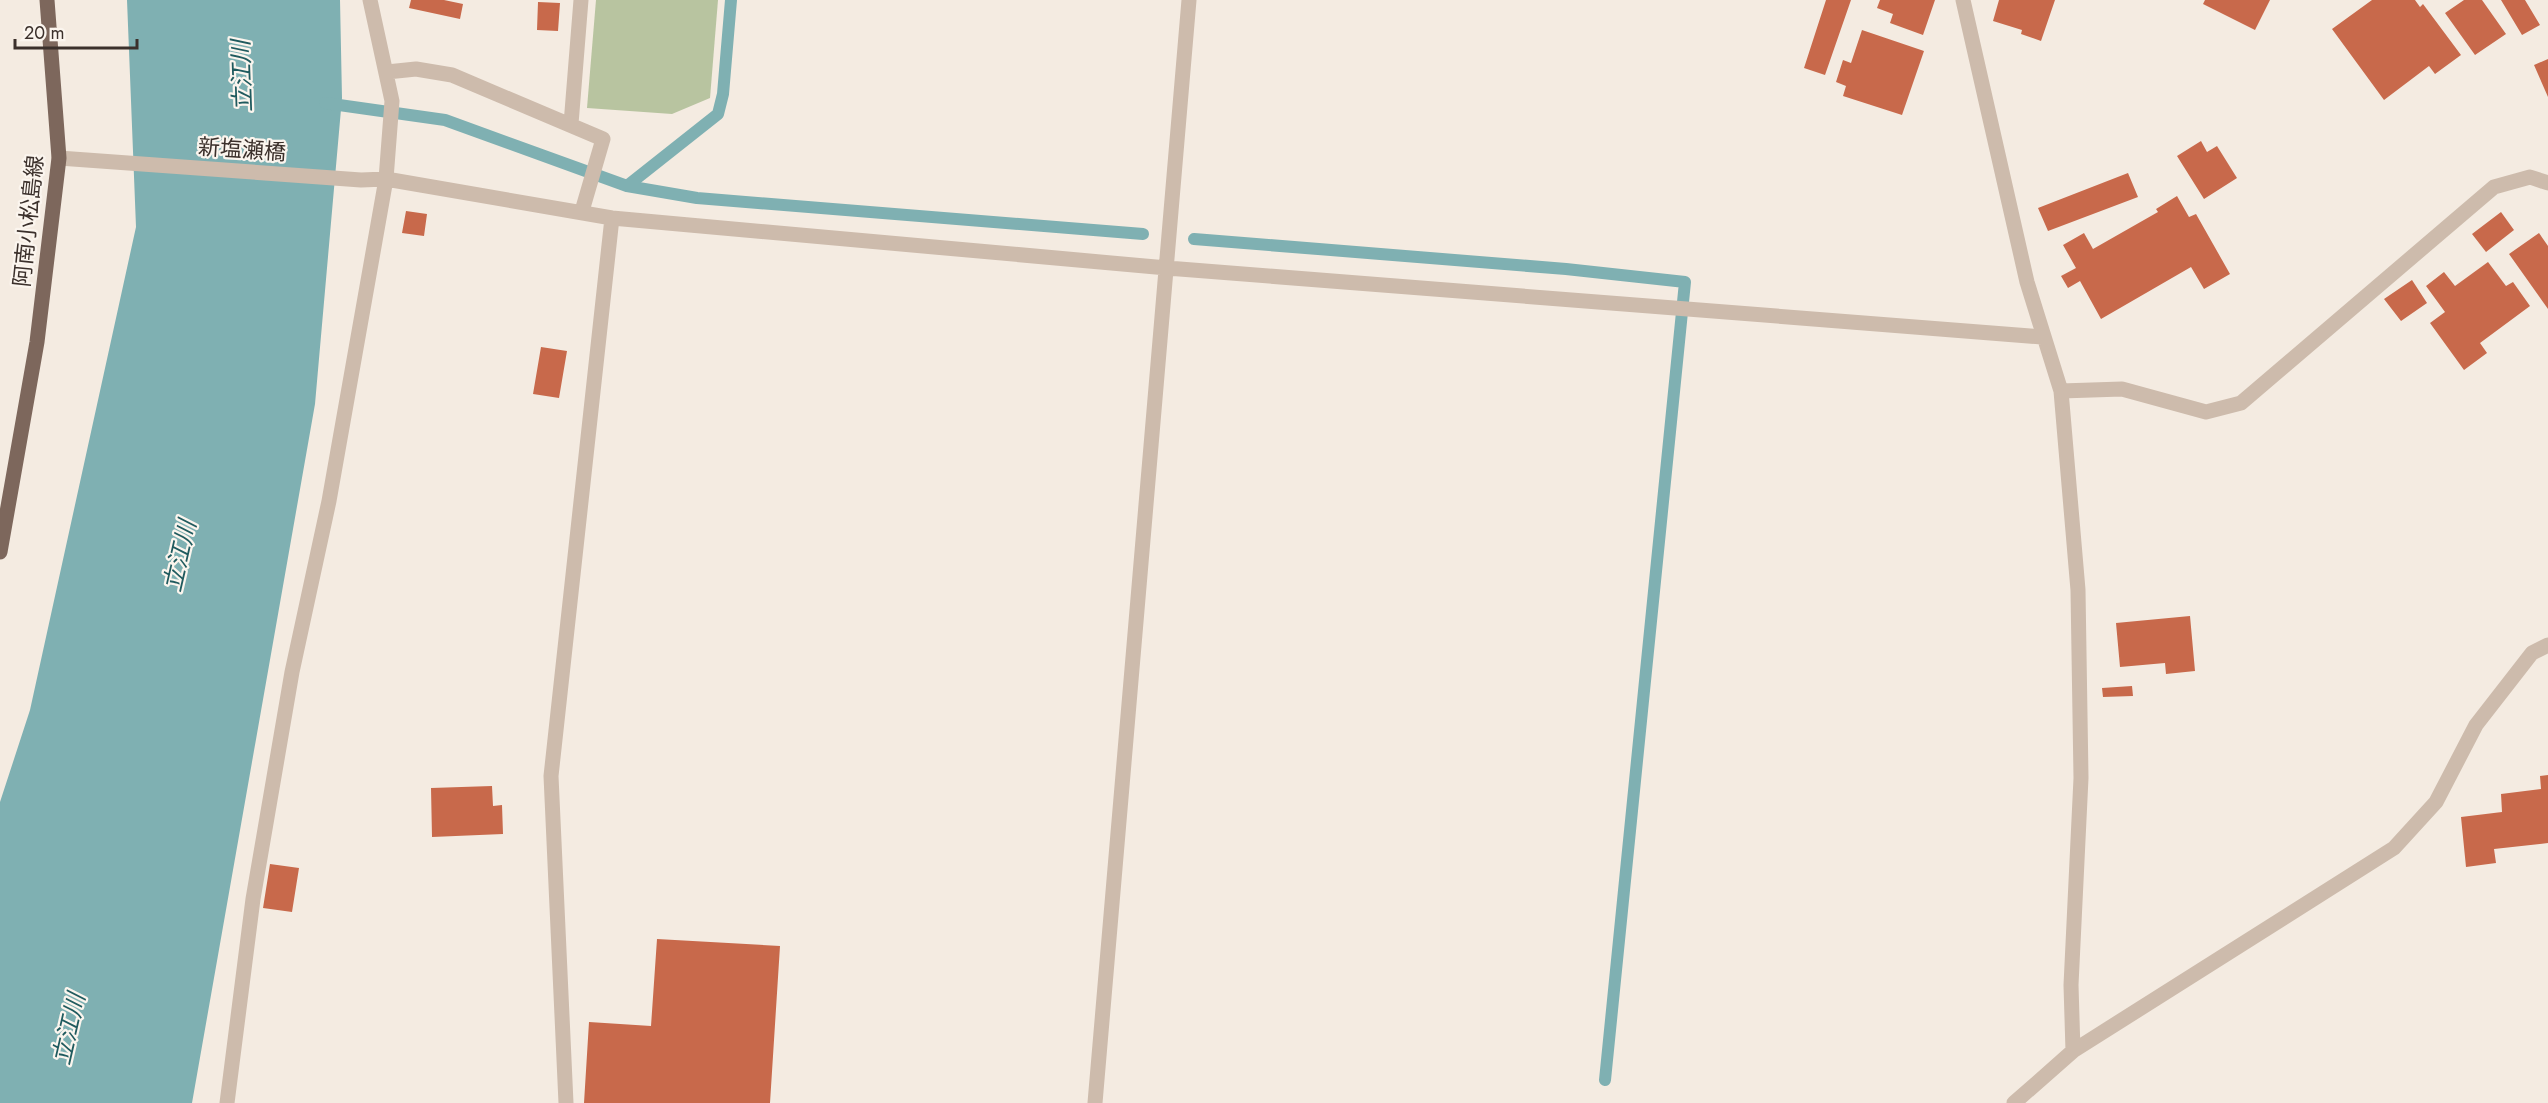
<svg xmlns="http://www.w3.org/2000/svg" width="2548" height="1103" font-family="Jost,'Noto Sans JP',sans-serif">
  <style>
    .green { fill: #b8c4a0 }
    .water { fill: #7fb0b2 }
    .lines { fill: none; stroke-linecap: round; stroke-linejoin: round }
    .stream { stroke: #7fb0b2; stroke-width: 12 }
    .building { fill: #c8694b }
    .street { stroke: #cdbbac; stroke-width: 15 }
    .primary { stroke: #7d675c; stroke-width: 15 }
    .labels { text-anchor: middle; stroke-width: 4.5; stroke-linejoin: round; paint-order: stroke }
    .street-label { font-size: 22px; fill: #3b302b; stroke: #fbf5ee }
    .water-label { font-size: 24px; font-style: italic; fill: #1f5a5e; stroke: #fbf5ee }
  </style>
  <rect width="100%" height="100%" fill="#f4ebe1"/>
  <path class="green" d="M596,0H718L710,98L672,114L587,108Z"/>
  <path class="water" d="M127,0H340L342,98L315,404L192,1103H0V802L30,710L136,227Z"/>
  <g class="lines">
    <path class="stream" d="M325,103L445,120L627,186L697,198L1143,234
      M627,186L718,114L723,94L731,0
      M1194,239L1566,269L1685,282L1605,1080"/>
  </g>
  <path class="building" d="M411,0H444L463,4L460,19L409,8Z
    M1826,0H1851L1825,75L1804,68Z
    M1880,0H1935L1923,35L1890,23L1893,14L1877,8Z
    M1999,0H2055L2041,41L2021,34L2022,30L1993,21Z
    M2205,0H2270L2255,30L2203,4Z
    M2372,0H2415L2420,7L2423,4L2461,55L2435,74L2429,66L2384,100L2332,29Z
    M2464,0H2482L2506,34L2475,55L2445,13Z
    M2501,0H2525L2540,25L2522,35Z
    M538,2L560,3L558,31L537,30Z
    M1862,30L1924,51L1902,115L1843,96L1846,86L1836,82L1843,60L1851,63Z
    M2548,59V97L2534,65Z
    M2201,141L2207,152L2217,146L2237,178L2204,199L2177,156Z
    M2128,173L2138,197L2048,231L2038,208Z
    M2177,196L2189,217L2196,214L2230,274L2204,289L2191,267L2101,319L2080,281L2068,288L2061,276L2076,268L2063,245L2084,233L2093,249L2158,212L2156,209Z
    M406,211L427,214L424,236L402,233Z
    M2501,212L2514,230L2486,252L2472,234Z
    M2539,233L2548,246V309L2509,254Z
    M2488,262L2506,286L2513,282L2530,306L2480,343L2487,353L2464,370L2430,323L2445,312L2426,286L2444,272L2455,286Z
    M2412,280L2427,303L2401,321L2384,299Z
    M541,347L567,351L559,398L533,394Z
    M2190,616L2195,671L2166,674L2165,663L2120,667L2116,623Z
    M2132,686L2133,696L2103,697L2102,688Z
    M2548,775V843L2494,849L2496,863L2466,867L2461,817L2502,812L2501,794L2541,789L2540,776Z
    M492,786L493,806L502,805L503,834L432,837L431,788Z
    M270,864L299,868L292,912L263,908Z
    M657,939L780,946L770,1103H584L589,1022L651,1026Z"/>
  <g class="lines">
    <path class="street" d="M1963,0L2027,282L2061,391L2078,590L2081,778L2071,985L2073,1051
      M387,72L416,69L452,75L603,139L582,211
      M571,124L581,0
      M59,158L361,180L386,179L612,218L1167,268L2042,337
      M2061,391L2122,389L2206,412L2241,403L2494,187L2530,177L2548,183
      M227,1103L253,899L292,672L329,501L386,179L392,101L370,0
      M566,1103L551,776L612,218
      M1095,1103L1189,0
      M2014,1103L2073,1051L2394,848L2436,802L2476,725L2532,653L2548,645"/>
    <path class="primary" d="M0,552L37,342L59,158L47,0"/>
  </g>
  <g class="labels">
    <g class="street-label">
      <text transform="translate(242 149) rotate(4)" y="8">新塩瀬橋</text>
      <text transform="translate(28 221) rotate(-84)" y="8">阿南小松島線</text>
    </g>
    <g class="water-label">
      <text transform="translate(242 76) rotate(-92)" y="8">立江川</text>
      <text transform="translate(180 556) rotate(-77)" y="8">立江川</text>
      <text transform="translate(69 1029) rotate(-77)" y="8">立江川</text>
    </g>
  </g>
  <path d="M15 39v9h122v-9" fill="none" stroke="#3b302b" stroke-width="3"/>
  <text x="24" y="39" font-size="18" fill="#3b302b" stroke="#fbf5ee" stroke-width="4.5" paint-order="stroke">20 m</text>
</svg>
